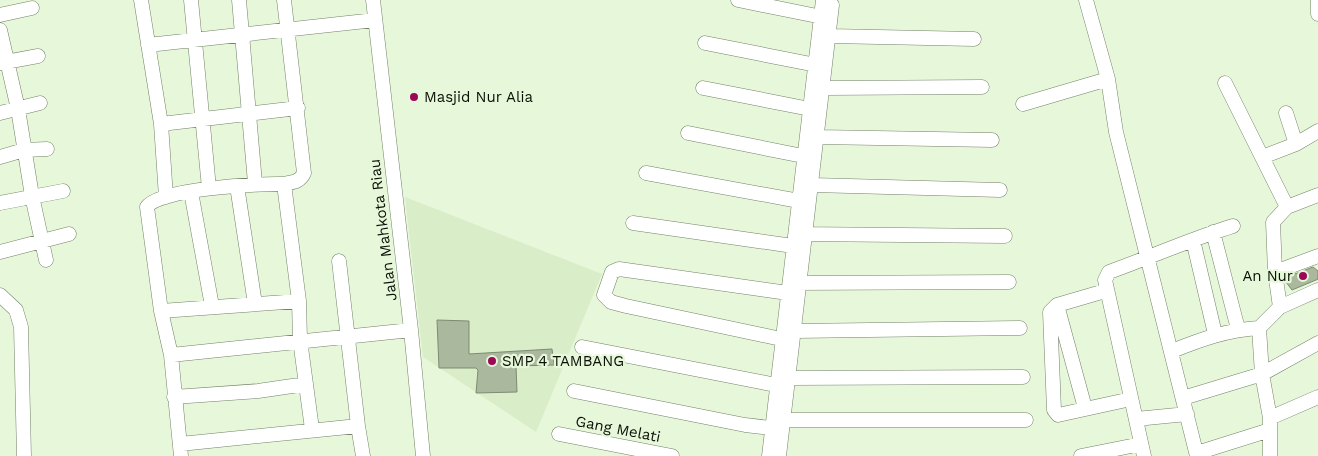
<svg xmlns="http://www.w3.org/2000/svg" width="1318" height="456" font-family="'Work Sans',sans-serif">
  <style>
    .built { fill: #d9edc9 }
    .building { fill: #aab99e; stroke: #7d8b71 }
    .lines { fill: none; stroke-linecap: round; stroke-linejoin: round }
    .minor-casing { stroke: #748268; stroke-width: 15 }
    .minor { stroke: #fff; stroke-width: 14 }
    .poi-dot { fill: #9b0856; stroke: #e7f7da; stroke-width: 2 }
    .labels { text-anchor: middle; stroke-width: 4.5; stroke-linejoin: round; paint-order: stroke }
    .poi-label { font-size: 15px; fill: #0b1007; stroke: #e7f7da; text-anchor: start }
    .street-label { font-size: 15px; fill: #0b1007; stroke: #e7f7da }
  </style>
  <rect width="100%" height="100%" fill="#e7f7da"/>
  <path class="built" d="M405,197L602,274L536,432L423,357Z"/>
  <path class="building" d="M1313,267L1318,271V279L1316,280L1292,290L1286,282L1287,277Z
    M437,320L469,321V354L552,349L554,365L516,366L517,392L476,393L478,370L476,368H439Z"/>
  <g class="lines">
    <defs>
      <path id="minor" d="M141,0L161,124L166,197
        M191,0L209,188
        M239,0L255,183
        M284,0L304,173C300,182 293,182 284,184L299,301L300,340L312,429
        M373,0L411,330L423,456
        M738,0L822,17
        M1086,0L1108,79L1116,132L1197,456
        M1318,0V14
        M0,15L32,8
        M0,30L18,109L32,196L46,260
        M830,36L974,39
        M705,43L816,65
        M148,45L375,20
        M0,63L38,56
        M1225,83L1287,207
        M703,88L810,109
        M824,88L982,87
        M1023,104L1108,79
        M0,113L40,103
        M1286,113L1296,144
        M161,124L298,108
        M688,133L803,156
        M818,137L992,140
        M0,157L24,150L47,149
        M1262,157L1296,144L1318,131
        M646,173L799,201
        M812,185L1000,190
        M237,186L255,304
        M191,192L212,306
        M0,203L63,191
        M633,223L793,246
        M1213,232L1238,329
        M798,234L1005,236
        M1193,240L1215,334
        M0,252L69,234
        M1275,272L1318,256
        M792,283L1009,282
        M1105,291L1057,305L1050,312L1054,410L1058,415L1131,399
        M0,295L16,310L21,327L24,456
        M1057,305L1085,408
        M1280,307L1318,290
        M161,311L299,301
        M795,331L1020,328
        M781,339L626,306L611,302L604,295L612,272L619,269L788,293
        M582,347L776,385
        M1172,351C1202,339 1227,330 1259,328
        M171,355L411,330
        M789,378L1023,377
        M574,391L745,425L780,429
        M174,397L258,391L306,384
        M1183,398L1262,374L1318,343
        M1270,418L1318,397
        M1136,419L1187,414
        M774,420H1026
        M358,426L363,456
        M559,434L672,456
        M180,444L358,426L339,261
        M1197,453L1270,430
        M181,456L171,355L161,311L147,207C157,189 261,183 284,184
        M769,456L823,0
        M779,456L832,5
        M1081,456L1141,444
        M1144,456L1105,280L1109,272C1151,257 1191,239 1233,226
        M1270,456V418L1262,374L1259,328L1280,307L1275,272L1273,222L1287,207L1318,195"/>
    </defs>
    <use href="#minor" class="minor-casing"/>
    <use href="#minor" class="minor"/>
  </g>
  <g class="poi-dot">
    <circle cx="414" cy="97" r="5"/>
    <circle cx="1303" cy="276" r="5"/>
    <circle cx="492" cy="361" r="5"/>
  </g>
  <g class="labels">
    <g class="poi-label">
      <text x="424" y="102">Masjid Nur Alia</text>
      <text x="1293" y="281" text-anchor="end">An Nur</text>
      <text x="502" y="366">SMP 4 TAMBANG</text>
    </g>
    <g class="street-label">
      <text transform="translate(383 230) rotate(-97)" y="5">Jalan Mahkota Riau</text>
      <text transform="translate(618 429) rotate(11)" y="5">Gang Melati</text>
    </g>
  </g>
</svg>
